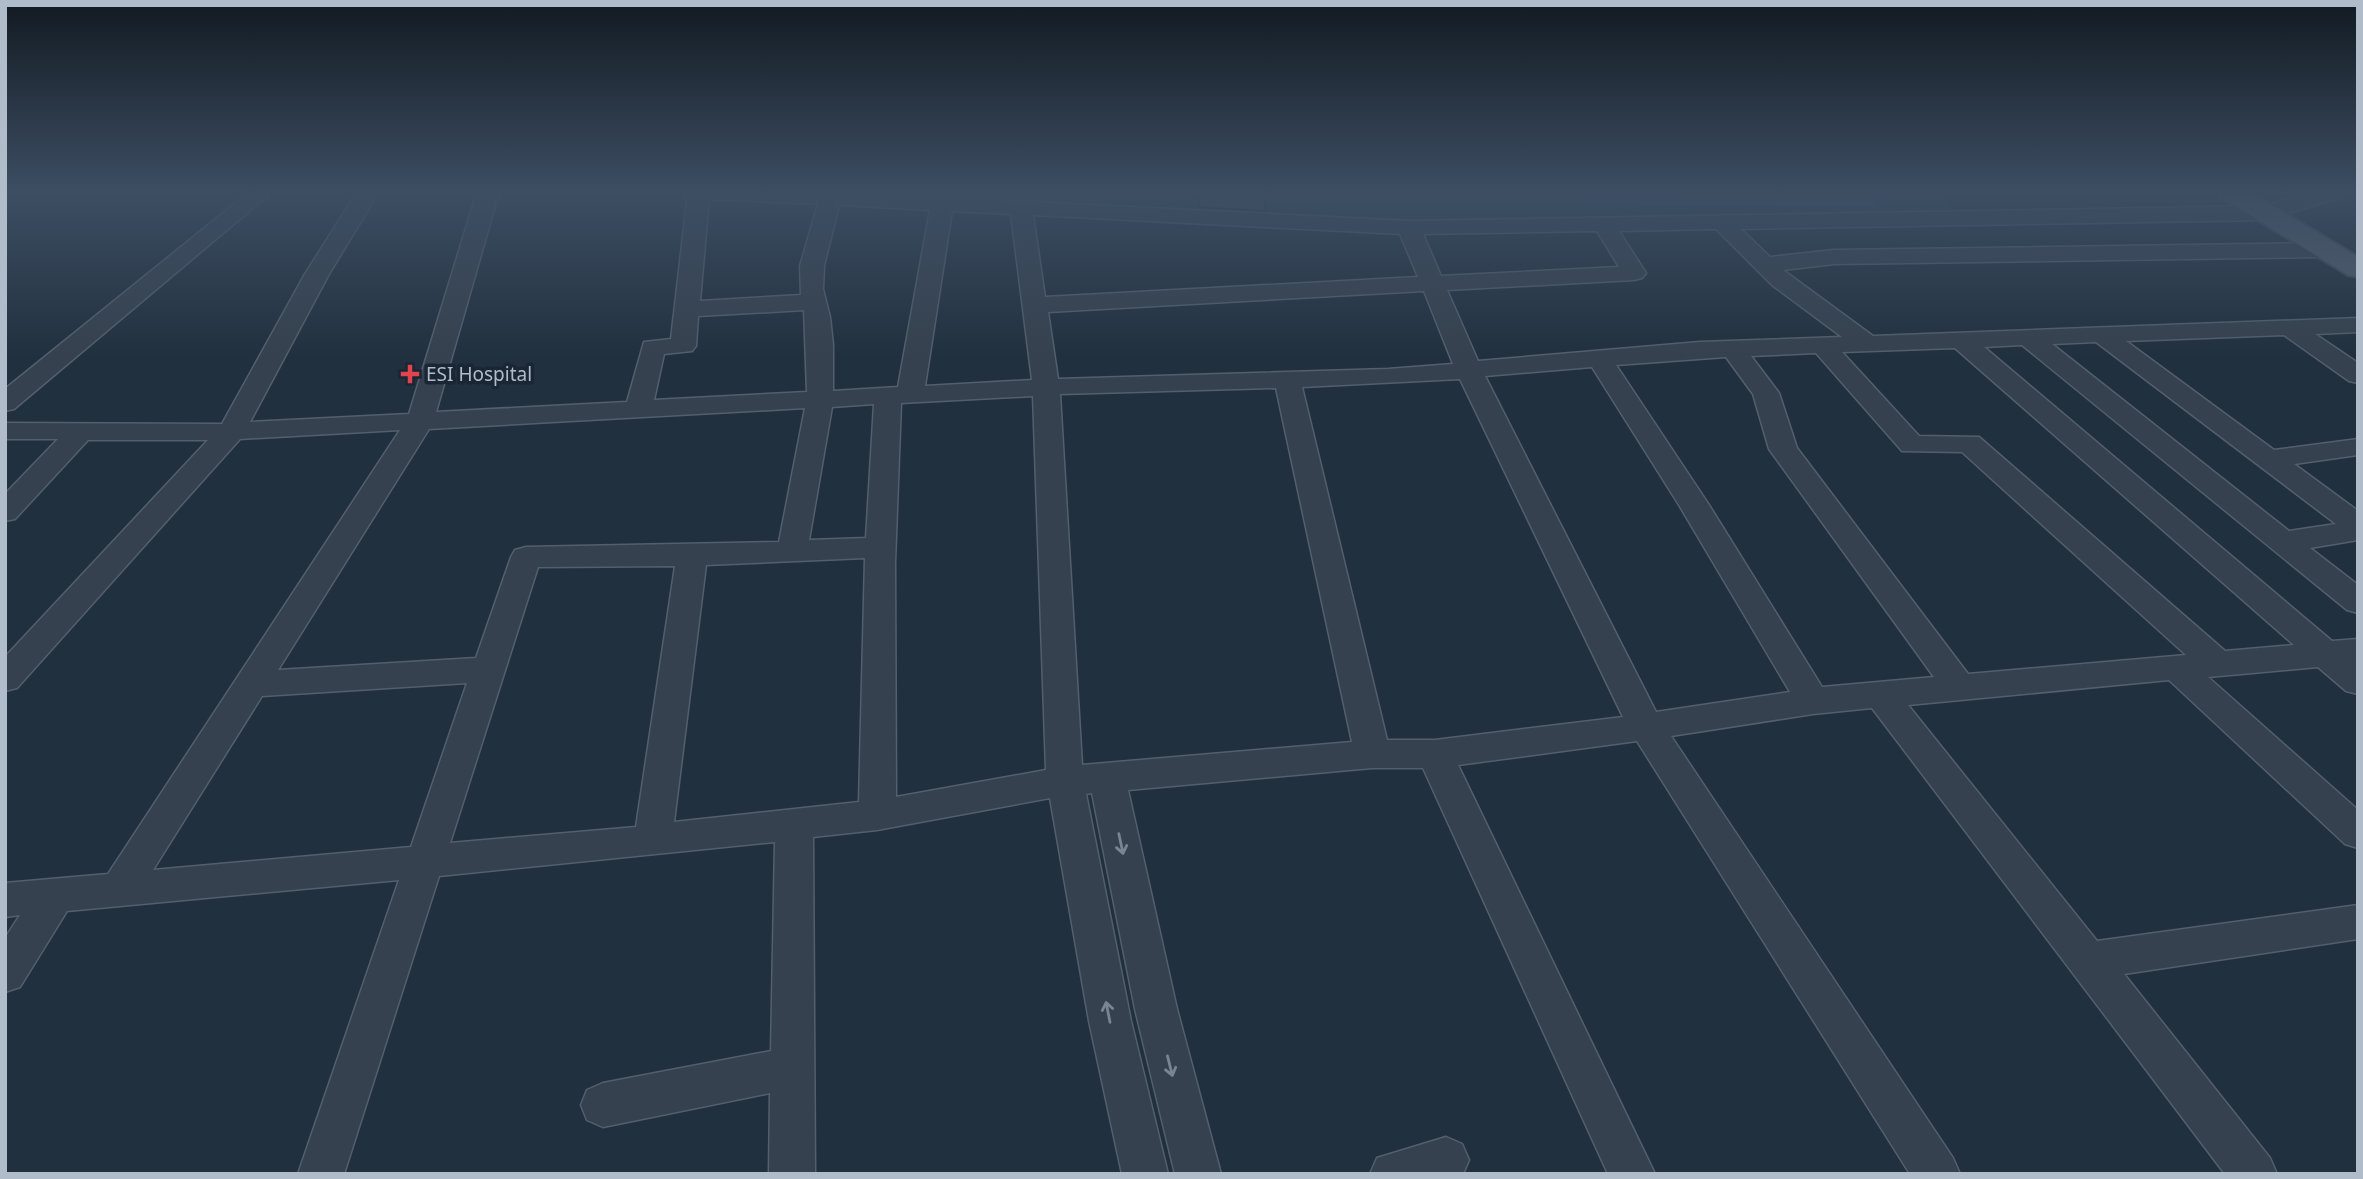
<svg xmlns="http://www.w3.org/2000/svg" width="2363" height="1179" font-family="'Noto Sans',sans-serif">
  <style>
    .green { fill: #233e3f }
    .water { fill: #334c67 }
    .building { fill: #3c4e5e; stroke: #1c2835; stroke-width: 2 }
    .lines { fill: none; stroke-linecap: round; stroke-linejoin: round }
    .minor-casing { stroke: #535f6c; stroke-width: 3 }
    .major-casing { stroke: #414d5a; stroke-width: 4 }
    .minor { fill: #35414e; fill-rule: evenodd }
    .major { fill: #53606e; fill-rule: evenodd }
    .oneway { stroke: #798592 }
    .health-dot { fill: #e0444e; stroke: #1a2633; stroke-width: 2.5 }
    .labels { text-anchor: middle; stroke-width: 7; stroke-linejoin: round; paint-order: stroke }
    .poi-label { font-size: 19px; fill: #b1bcca; stroke: #1a2633; text-anchor: start }
  </style>
  <rect width="100%" height="100%" fill="#21303e"/>
  <path class="green" d="M791,192H1939L1953,212L1433,227Z"/>
  <path class="water" d="M1276,192H1871L1878,207L1277,202Z"/>
  <path class="building" d="M1199,192H1263L1266,211L1199,207Z"/>
  <g class="lines">
    <defs>
      <path id="minor" d="M249,192H272L14,409L5,411V389Z
        M357,192H379L329,274L250,422L409,414L477,192H499L436,412L627,402L644,342L671,339L688,192H834L1409,221L2264,206L2311,192H2344L2342,197L2266,220L1741,229L1770,257L1834,250L2327,243L2338,250L2327,257L1834,264L1783,270L1873,336L2358,318V332L2315,334L2358,363V383L2349,381L2284,335L2126,341L2274,450L2358,439V455L2294,464L2358,511V540L2310,548L2358,585V613L2347,610L2022,345L1984,347L2332,641L2358,639V694L2346,691L2318,667L2208,677L2358,810V848L2345,844L2169,680L1908,705L2097,941L2358,905V939L2124,974L2270,1158L2277,1174H2225L1872,708L1813,714L1671,736L1953,1158L1960,1174H1910L1637,741L1458,765L1655,1174H1608L1423,768H1372L1128,790L1177,1009L1221,1174H1175L1135,1009L1092,793L1086,794L1131,1021L1168,1174H1122L1089,1021L1050,798L877,830L813,837L815,1174H769L770,1093L603,1127L587,1120L581,1105L587,1090L603,1083L771,1051L775,842L439,876L344,1174H298L399,880L67,911L20,987L5,992V938L20,915L5,917V883L108,874L400,430L240,439L17,688L5,691V657L208,440H88L15,519L5,521V494L58,439H5V423L222,424L305,274ZM709,199L818,204L800,266L801,295L700,301ZM839,205L930,210L898,387L833,391V345L830,317L823,289L824,266ZM952,211L1011,214L1032,380L925,386ZM1033,215L1400,234L1418,277L1045,297ZM1716,229L1772,285L1842,337L1700,342L1478,361L1447,290L1634,280L1642,278L1646,273L1619,231ZM1597,231L1619,267L1441,276L1423,234ZM1424,291L1453,364L1388,369L1058,379L1048,312ZM804,310L807,392L654,400L664,354L692,351L696,346L698,316ZM2096,342L2336,524L2289,531L2052,344ZM1955,348L2294,645L2225,651L1979,437L1919,436L1842,352ZM1816,353L1902,451L1962,452L2186,655L1968,674L1797,448L1779,393L1751,356ZM1726,357L1753,394L1769,449L1934,677L1822,687L1709,505L1616,365ZM1592,367L1679,505L1790,692L1656,712L1485,376ZM1460,379L1623,717L1435,740H1387L1302,387ZM1276,388L1352,742L1082,765L1060,394ZM1033,396L1046,770L896,797L895,563L901,403ZM874,404L866,538L809,540L832,407ZM805,408L779,542L526,547L515,550L511,557L476,658L278,670L429,429ZM865,558L859,802L674,822L706,565ZM675,566L636,827L450,843L538,567ZM467,683L411,847L153,870L262,696Z
        M1446,1137L1462,1144L1469,1160L1463,1174H1370L1377,1158Z"/>
      <path id="major" d="M2218,192H2250L2358,257V277L2348,275L2222,198Z"/>
    </defs>
    <use href="#minor" class="minor-casing"/>
    <use href="#major" class="major-casing"/>
    <use href="#minor" class="minor"/>
    <use href="#major" class="major"/>
  </g>
  <defs><path id="oneway-shaft" d="M-6 0H5M1.5-3L5.5 0L1.5 3" fill="none" stroke-width="1.6" stroke-linecap="round" stroke-linejoin="round" transform="scale(1.75)"/></defs>
  <g class="oneway">
    <use href="#oneway-shaft" transform="translate(1121 844) rotate(78)"/>
    <use href="#oneway-shaft" transform="translate(1108 1012) rotate(-101)"/>
    <use href="#oneway-shaft" transform="translate(1170 1066) rotate(76)"/>
  </g>
  <linearGradient id="sky" x2="0" y2="1"><stop stop-color="#121a22"/><stop offset="0.54" stop-color="#3d4e63"/><stop offset="1" stop-color="#3d4e63" stop-opacity="0"/></linearGradient>
  <rect width="2363" height="357" fill="url(#sky)"/>
  <path class="health-dot" d="M406.5 363.5h7v7h7v7h-7v7h-7v-7h-7v-7h7z"/>
  <g class="labels">
    <g class="poi-label">
      <text x="426" y="381">ESI Hospital</text>
    </g>
  </g>
  <rect width="2363" height="1179" fill="none" stroke="#b1bcca" stroke-width="14"/>
</svg>
